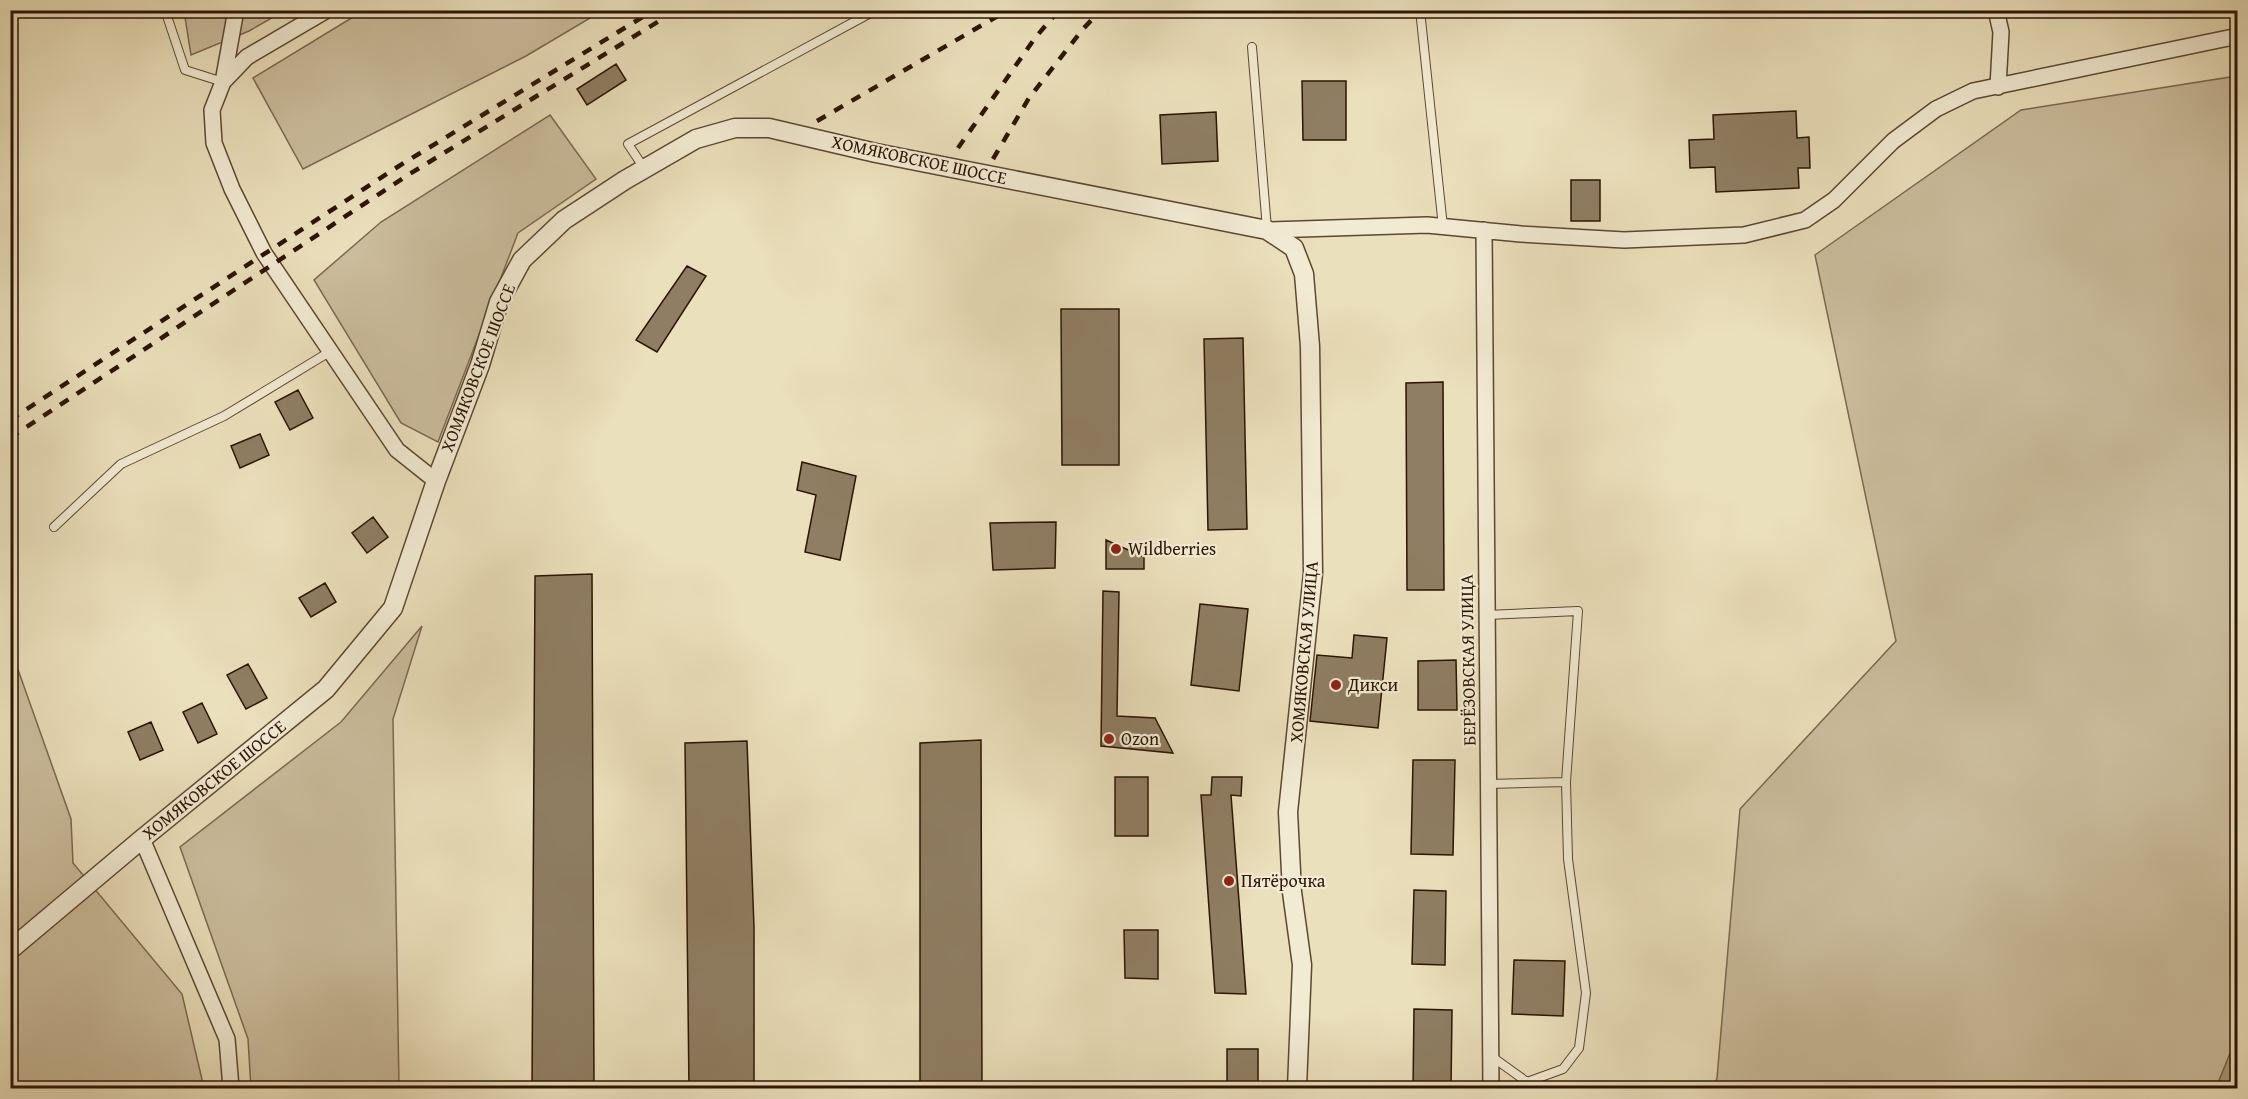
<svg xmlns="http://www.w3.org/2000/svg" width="2248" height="1099" font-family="'Gentium Book Plus',serif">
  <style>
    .green { fill: #cbbd9d; stroke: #7c6850; stroke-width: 1.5 }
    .water { fill: #aa9b7d; stroke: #78654c; stroke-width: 1.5 }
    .building { fill: #8f7e63; stroke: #2c1403; stroke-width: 1.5 }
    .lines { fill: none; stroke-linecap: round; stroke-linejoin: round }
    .service-casing { stroke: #5c4731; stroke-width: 10 }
    .minor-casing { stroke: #5c4731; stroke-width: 18 }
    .tertiary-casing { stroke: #5c4731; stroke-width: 21 }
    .service { stroke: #f2ebd3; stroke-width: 8 }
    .minor { stroke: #f2ebd3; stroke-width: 15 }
    .tertiary { stroke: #f2ebd3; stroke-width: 18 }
    .rail { stroke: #2c1403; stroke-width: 4.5; stroke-dasharray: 10 10; stroke-linecap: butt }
    .poi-dot { fill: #8f2418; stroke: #f2ebd3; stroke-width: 2 }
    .labels { text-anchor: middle; stroke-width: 4.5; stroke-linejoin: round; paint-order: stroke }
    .street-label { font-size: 18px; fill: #2c1403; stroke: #f2ebd3 }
    .poi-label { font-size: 18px; fill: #2c1403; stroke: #f2ebd3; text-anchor: start }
  </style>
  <rect width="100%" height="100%" fill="#ebe0bc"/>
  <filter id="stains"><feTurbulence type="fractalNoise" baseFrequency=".00333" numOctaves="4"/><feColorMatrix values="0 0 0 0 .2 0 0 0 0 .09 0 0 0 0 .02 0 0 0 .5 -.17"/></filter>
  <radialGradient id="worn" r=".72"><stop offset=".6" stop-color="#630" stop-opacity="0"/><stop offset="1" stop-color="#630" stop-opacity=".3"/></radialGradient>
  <path class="green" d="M184,11H284L249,31L191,55Z
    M363,11V10L602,11L526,56L303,169L253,78Z
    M2237,76L2238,1036L2216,1088H1714L1717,1078L1740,809L1896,641L1815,255L2021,110Z
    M550,115L596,179L518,233L438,442L401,423L314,280L381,222Z
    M422,626L393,719L399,1088H251L248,1039L180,847L341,722Z
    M10,647L71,819L73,863L182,994L204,1088H11Z"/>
  <path class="water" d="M2237,1036V1088H2216Z"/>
  <path class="building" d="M616,64L626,80L587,105L577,89Z
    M1302,81H1346V140H1303Z
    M1796,111L1797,138L1809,137L1810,168H1798L1799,188L1716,192L1715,167L1690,168L1689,140L1714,139L1713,115Z
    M1216,112L1218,161L1162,164L1160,115Z
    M1571,180H1600V221H1571Z
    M687,266L706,276L657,352L636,340Z
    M1061,309H1119V465H1062Z
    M1243,338L1247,529L1208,530L1204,339Z
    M1443,382L1444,590H1407L1406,383Z
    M298,390L313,418L290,430L275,402Z
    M260,434L269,455L240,468L231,446Z
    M802,462L856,476L840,560L805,552L816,495L797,490Z
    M373,517L388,537L367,553L352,533Z
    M1056,522L1055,568L993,570L990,523Z
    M1106,540L1144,557V569H1106Z
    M592,574L594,1089H532L535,576Z
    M325,583L336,602L311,617L299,598Z
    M1103,591L1119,592L1117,716L1155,718L1173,753L1101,746Z
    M1200,604L1248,609L1239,691L1191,685Z
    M1354,635L1387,638L1378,728L1310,721L1317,655L1352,658Z
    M1456,660L1457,710H1418V661Z
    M248,664L267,698L246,709L227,675Z
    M202,703L217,734L198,743L183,712Z
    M151,722L163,750L140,760L128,732Z
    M981,740L982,1089H920V743Z
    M747,741L754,927V1089H689L685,743Z
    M1413,760H1455L1453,855L1411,854Z
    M1115,777H1148V836H1115Z
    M1212,777H1242L1241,796L1231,795L1246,994L1215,993L1201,795H1211Z
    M1414,890L1446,891L1445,965L1412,964Z
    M1124,930H1158V979L1125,978Z
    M1514,960L1565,961L1563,1016L1512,1014Z
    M1414,1009L1452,1010L1451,1089H1413Z
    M1227,1049H1258V1088H1227Z"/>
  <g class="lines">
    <defs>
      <path id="service" d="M165,10L185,70L223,82
        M1420,10L1443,227
        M1252,47L1267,229
        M644,168L628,144L876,10
        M54,527L121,464L224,416L331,351
        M1487,615L1578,611L1566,782L1568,859L1586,993L1579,1048L1563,1069L1527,1082
        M1489,784L1566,782
        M1491,1056L1527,1082L1515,1088"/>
      <path id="minor" d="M236,10L223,82L212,110L214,143L232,189L264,253L397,450L436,481
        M1996,10L2001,32L1998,87
        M223,82L247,57L327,10
        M1267,230L1427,225L1521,234L1624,240L1744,235L1805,220L1834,200L1893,141L1936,109L1973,91L2238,36
        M1484,230L1491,1088
        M142,839L227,1039L231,1088"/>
      <path id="tertiary" d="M10,950L142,839L326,689L393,608L436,481L480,365L499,302L522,260L564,220L625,180L696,139L735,128H769L876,153L1267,230L1294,248L1304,274L1310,346L1313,573L1288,812L1292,892L1302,965L1297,1088"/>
    </defs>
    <use href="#service" class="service-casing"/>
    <use href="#minor" class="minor-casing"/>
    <use href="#tertiary" class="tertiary-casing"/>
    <use href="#service" class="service"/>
    <use href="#minor" class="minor"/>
    <use href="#tertiary" class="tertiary"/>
    <path class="rail" d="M817,121L1008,10
      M958,148L1035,38L1059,10
      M993,159L1029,98L1083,29L1101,10
      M10,420L399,166L654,10
      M10,438L408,175L677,10"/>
  </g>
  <g class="poi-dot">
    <circle cx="1116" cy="549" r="6"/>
    <circle cx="1336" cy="685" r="6"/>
    <circle cx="1109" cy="739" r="6"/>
    <circle cx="1229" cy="881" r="6"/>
  </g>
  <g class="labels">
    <g class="street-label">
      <text transform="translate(919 160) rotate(12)" y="6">ХОМЯКОВСКОЕ ШОССЕ</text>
      <text transform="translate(478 368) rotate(-69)" y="6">ХОМЯКОВСКОЕ ШОССЕ</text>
      <text transform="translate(1304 652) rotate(-85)" y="6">ХОМЯКОВСКАЯ УЛИЦА</text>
      <text transform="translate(1468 660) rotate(-91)" y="6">БЕРЁЗОВСКАЯ УЛИЦА</text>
      <text transform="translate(214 780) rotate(-39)" y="6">ХОМЯКОВСКОЕ ШОССЕ</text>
    </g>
    <g class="poi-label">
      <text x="1128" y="555">Wildberries</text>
      <text x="1348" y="691">Дикси</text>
      <text x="1121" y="745">Ozon</text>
      <text x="1241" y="887">Пятёрочка</text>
    </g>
  </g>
  <rect width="2248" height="1099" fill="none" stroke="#ebe0bc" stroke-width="36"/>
  <rect x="12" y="12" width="2224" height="1075" fill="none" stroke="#2c1403" stroke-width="3"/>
  <rect x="18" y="18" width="2212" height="1063" fill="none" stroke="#2c1403" stroke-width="1.5"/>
  <rect width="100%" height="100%" filter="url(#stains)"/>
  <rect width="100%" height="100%" fill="url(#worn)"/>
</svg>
